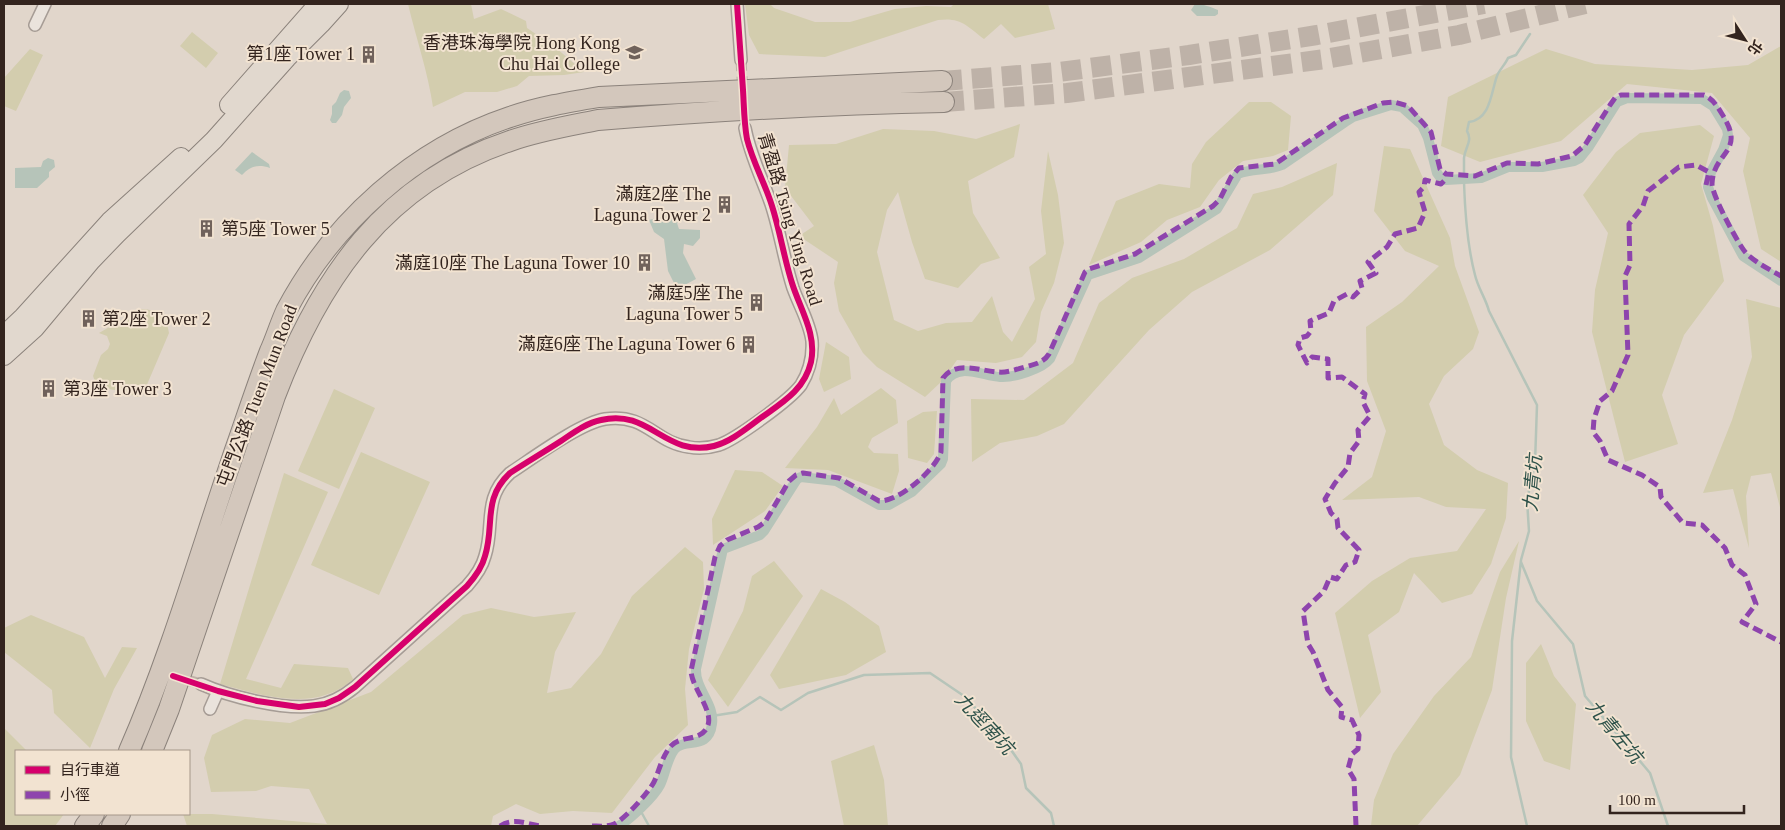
<svg xmlns="http://www.w3.org/2000/svg" width="1785" height="830" font-family="'Times New Roman','Noto Sans TC',serif">
  <style>
    .green { fill: #d3cdae }
    .water { fill: #b6c4b9 }
    .lines { fill: none; stroke-linecap: round; stroke-linejoin: round }
    .stream { stroke: #b6c4b9; stroke-width: 2.5 }
    .canal { stroke: #b6c4b9; stroke-width: 10 }
    .minor-tunnel { stroke: #beb2a8; stroke-width: 11; stroke-dasharray: 11 5.5; stroke-linecap: butt }
    .motorway-tunnel { stroke: #beb2a8; stroke-width: 20; stroke-dasharray: 20 10; stroke-linecap: butt }
    .minor-casing { stroke: #a69c95; stroke-width: 14 }
    .primary-casing { stroke: #8b827b; stroke-width: 20 }
    .motorway-casing { stroke: #8b827b; stroke-width: 22 }
    .minor { stroke: #eae3dc; stroke-width: 11 }
    .primary { stroke: #e1d8ce; stroke-width: 18 }
    .motorway { stroke: #d3c7bc; stroke-width: 20 }
    .quiet { stroke: #8e44ad; stroke-width: 5; stroke-dasharray: 10 5; stroke-linecap: butt }
    .cycleway-casing { stroke: #f2e3d1; stroke-width: 9 }
    .cycleway { stroke: #d6006c; stroke-width: 6 }
    .labels { text-anchor: middle; stroke-width: 4; stroke-linejoin: round; paint-order: stroke }
    .poi-label { font-size: 18px; fill: #33241e; stroke: #f2e3d1; text-anchor: end }
    .street-label { font-size: 18px; fill: #33241e; stroke: #f2e3d1 }
    .water-label { font-size: 19px; font-style: italic; fill: #2e524a; stroke: #f2e3d1 }
  </style>
  <rect width="100%" height="100%" fill="#e1d6cb"/>
  <path class="green" d="M408,4H471L474,19L501,9L526,21L527,28L555,47L584,72L564,75L529,76L517,86L497,92H465L433,107C428,72 416,38 408,4Z
    M745,4H770L774,8L815,22H850L895,9L926,6L951,7L954,4H1048L1055,29L1015,38L1001,24L984,39C967,26 961,17 938,20L825,57L759,54L749,35Z
    M192,32L218,53L206,68L180,46Z
    M1781,46V262L1761,249L1743,171L1750,138L1712,93L1627,84L1561,141L1480,162L1441,146L1448,97L1546,49L1595,64L1692,70L1748,65Z
    M30,49L43,55L16,111L4,106V78Z
    M1249,102H1271L1291,116L1288,150L1273,156L1243,161L1219,180L1200,207L1167,220L1141,242L1089,265L1116,201L1159,184L1190,188L1192,164L1206,142Z
    M1020,124L1014,157L968,181L973,213L1000,258L981,264L958,288L925,279L912,242L898,192L887,210L877,252L894,320L918,331L946,323L972,322L992,296L1003,332L1012,342L1035,299L1029,267L1046,254L1041,211L1048,151L1058,195L1064,243L1054,283L1041,312L1036,342L1022,357L996,363L957,360L942,381L925,397L877,367L863,353L839,311L834,283L838,262L799,236L814,226L785,188L789,145L836,144L883,129L934,131L976,139Z
    M1700,125L1714,136L1701,184L1713,226L1724,281L1684,335L1662,395L1678,444L1625,462L1592,332L1595,290L1608,233L1583,195L1616,152L1640,133Z
    M1384,146L1410,149L1450,238L1455,266L1479,332L1473,349L1444,376L1429,404L1444,445L1477,470L1508,483L1506,518L1491,564L1472,594L1442,603L1414,573L1399,612L1368,635L1381,692L1360,718L1335,613L1372,581L1410,558L1457,551L1486,509L1446,507L1419,497L1342,500L1372,477L1386,431L1367,381L1366,327L1402,302L1439,266L1405,251L1374,211Z
    M1337,163L1333,195L1270,250L1192,292L1149,330L1064,424L1037,436L1000,443L972,462L971,399L1024,400L1073,363L1099,303L1132,278L1184,259L1237,228L1253,194L1282,187Z
    M1746,299L1781,308V511L1771,473L1751,476L1746,496L1749,548L1733,489L1703,493L1732,420L1752,357Z
    M141,309C159,310 166,314 169,333L143,394L137,397C132,395 127,393 121,391C110,389 97,389 93,376L101,355L108,349L110,344L107,336L99,333Z
    M826,342L849,357L851,379L824,392L819,379Z
    M881,388L896,400L898,423L872,438L868,447L874,453L898,454L899,471L892,494L828,470L785,468L817,427L834,398L841,415Z
    M334,389L375,408L339,489L298,471Z
    M937,411L934,454L927,463L908,458L907,421L923,412Z
    M361,452L430,482L379,595L311,565Z
    M735,470L762,472L783,486L765,511L713,545L712,519Z
    M284,473L328,492L246,679L281,688L294,664L348,668L353,679C316,713 264,696 220,684Z
    M1519,541L1506,598L1492,690L1460,775L1417,826H1371L1374,800L1393,754L1434,696L1471,657L1500,572Z
    M685,547L703,562L704,589L689,649L685,689L688,725L655,757L612,813L573,811L540,814L516,804L493,816L491,826H187L183,814H212L327,824L309,789L271,786L256,791L211,792L204,758L212,735L245,719L290,723L371,692L463,615L491,608L534,617L576,612L555,652L547,693L571,688L601,654L632,596Z
    M774,561L803,596L728,707L708,680L743,611L752,576Z
    M821,589L845,602L879,626L886,652L846,675L779,689L770,675Z
    M31,615L84,637L105,678L122,647L137,648L114,689L90,748L54,713L52,690L4,652V628Z
    M1541,644L1554,676L1576,704L1570,770L1544,761L1526,721V663Z
    M4,728L27,751H16V814H64L55,826H4Z
    M874,745L884,780L888,826H844L831,761Z"/>
  <path class="water" d="M1195,4C1203,4 1211,7 1218,10V14L1215,16H1197L1191,10Z
    M344,90L349,91L351,98L344,107L342,115L336,123H332L330,120L332,114V106L336,102L340,93Z
    M252,152L269,164L270,168C258,164 251,166 242,175L235,170Z
    M48,158L54,160L55,167L49,172V177L37,188H15V168L41,167L43,161Z
    M682,211L686,216L677,223L679,229L700,230V238L693,246L684,244L683,253L696,279L677,289L668,271L664,239L654,232L649,220Z"/>
  <g class="lines">
    <path class="stream" d="M1464,174C1464,169 1464,163 1464,158C1465,147 1473,141 1467,131L1469,122C1491,119 1491,92 1497,76C1499,70 1505,65 1508,58L1516,55L1530,34
      M1464,182C1465,213 1467,245 1475,275C1478,288 1486,299 1489,311L1537,405L1535,463L1527,500L1529,531L1521,560L1512,641L1511,757L1527,826
      M1521,562L1537,601L1573,644L1585,696L1650,773L1668,826
      M712,716L737,712L760,697L781,710L808,693L864,675L930,673L964,696L999,733L1021,764L1026,788L1051,813L1054,826
      M639,808L649,826"/>
    <path class="canal" d="M619,826C630,819 654,797 660,785C665,776 668,753 677,747C688,739 709,749 712,724C715,704 695,689 696,669L723,549L760,535L764,531L797,479L801,477L836,481L879,505H889L912,492L941,464L943,459L946,381C958,362 983,376 1000,377C1014,378 1042,369 1050,359L1088,275L1139,258L1217,209L1238,174C1252,168 1268,171 1282,165L1345,122L1353,117L1391,105L1402,107L1422,125L1428,138L1437,173L1440,177L1446,180L1481,178L1508,167H1542L1574,161L1580,158L1588,148L1617,102L1627,98L1702,99L1713,106L1727,129L1728,135L1723,150L1711,172L1708,187L1712,198L1743,256L1781,281"/>
    <path class="minor-tunnel" d="M741,60L745,128
      M174,676L201,684"/>
    <path class="motorway-tunnel" d="M942,81L1059,72L1189,55L1317,35L1484,4
      M944,102L1067,93L1325,59L1459,35L1585,4"/>
    <defs>
      <path id="minor" d="M737,4L741,60
        M35,25L45,4
        M201,684C230,697 283,710 314,706C330,704 343,697 355,687L467,586C475,577 482,568 485,556C495,525 482,499 510,473C533,458 580,423 605,419C647,413 655,443 689,447C699,449 709,448 719,445C736,439 790,400 801,385C809,372 813,357 812,341C810,323 799,305 793,288C784,260 780,231 771,204C762,178 750,155 745,128
        M210,709L218,691"/>
      <path id="primary" d="M229,105L318,4
        M4,335L23,317L110,221L181,157
        M4,356L35,328L91,261L117,234L214,140L287,58L321,24L339,4"/>
      <path id="motorway" d="M129,751C171,655 200,553 234,453C246,419 257,385 270,351C276,338 280,324 286,311C333,222 414,149 510,117C539,107 569,102 599,97L942,81
        M152,751L169,709L275,396C320,278 385,183 510,141C538,131 568,126 598,120C713,111 828,104 944,102
        M85,826L94,814
        M112,826L120,814"/>
    </defs>
    <use href="#minor" class="minor-casing"/>
    <use href="#primary" class="primary-casing"/>
    <use href="#motorway" class="motorway-casing"/>
    <use href="#minor" class="minor"/>
    <use href="#primary" class="primary"/>
    <use href="#motorway" class="motorway"/>
    <path class="quiet" d="M1706,185L1709,172L1696,165L1679,167L1648,191L1643,206L1629,224L1630,265L1625,276L1628,355L1612,391L1600,401L1594,419L1593,432L1600,441L1608,460L1642,475L1660,487L1661,497L1683,523L1702,525L1725,548L1732,565L1745,575L1756,604L1742,622L1781,642
      M500,826C514,817 526,824 541,826
      M592,826C599,826 607,827 614,824C625,819 648,793 654,782C659,771 662,757 670,747C680,734 702,743 708,725C713,710 692,688 691,671L715,557L720,546L727,540L758,527L765,522L789,481L796,475L803,473L839,478L879,501C899,502 935,470 941,452L943,378C956,360 980,371 998,372C1007,373 1017,369 1025,367C1035,364 1043,363 1049,354L1085,272L1089,269L1135,254L1213,206L1220,199L1231,177L1239,168L1275,164L1343,118L1383,103L1394,102L1408,106L1431,132L1440,169L1446,174L1475,176L1507,163L1538,164L1572,156L1585,145L1610,105L1615,98L1621,95H1704C1713,99 1717,106 1722,114C1747,153 1713,151 1712,184C1712,195 1738,244 1746,253C1756,263 1769,269 1781,276
      M1356,826L1354,779L1348,769L1352,754L1358,749L1359,735L1352,720L1341,717L1342,707L1328,690L1313,652L1308,644L1303,611L1324,591L1330,577L1337,579L1346,565L1355,562L1359,550L1338,528L1337,519L1331,513L1325,499L1335,483L1348,467L1350,453L1359,441L1358,430L1370,416L1363,402L1365,394L1342,377L1328,378V359L1312,357L1307,363L1298,345L1300,338L1307,336L1311,331L1310,321L1329,313L1334,301L1347,294L1353,297L1362,288L1360,281L1376,273L1368,262L1387,247L1395,234L1418,228L1425,212L1419,192L1424,187L1425,180L1441,184L1444,181"/>
    <defs>
      <path id="cycleway" d="M173,676L218,691L257,701L299,707L325,704L339,698L355,687L467,586C475,577 482,568 485,556C495,525 482,499 510,473C527,462 544,452 561,441C573,433 586,423 601,420C650,408 665,458 714,446C733,441 749,426 765,415C785,401 805,388 811,362C817,334 800,309 792,283C784,258 780,231 772,206C765,183 753,163 747,139C744,123 744,106 743,90C741,61 739,33 737,4"/>
    </defs>
    <use href="#cycleway" class="cycleway-casing"/>
    <use href="#cycleway" class="cycleway"/>
  </g>
  <defs>
    <symbol id="university-bare" viewBox="-9 -9 18 18"><path d="M0-5L7-2L0 1L-7-2ZM-4 1L0 2.5L4 1V4Q0 6-4 4Z" fill="#70625b" stroke="#f2e3d1" stroke-width="2.5" paint-order="stroke"/></symbol>
    <symbol id="building-bare" viewBox="-9 -9 18 18"><path d="M-4-6H4V6H1V3H-1V6H-4ZM-2.5-4.3h1.7v1.8h-1.7ZM.8-4.3h1.7v1.8H.8ZM-2.5-1h1.7V.8h-1.7ZM.8-1h1.7V.8H.8Z" fill="#70625b" stroke="#f2e3d1" stroke-width="2.5" paint-order="stroke"/></symbol>
  </defs>
  <g fill-rule="evenodd">
    <use href="#university-bare" x="622" y="40" width="25" height="25"/>
    <use href="#building-bare" x="356" y="42" width="25" height="25"/>
    <use href="#building-bare" x="712" y="192" width="25" height="25"/>
    <use href="#building-bare" x="194" y="216" width="25" height="25"/>
    <use href="#building-bare" x="632" y="250" width="25" height="25"/>
    <use href="#building-bare" x="744" y="290" width="25" height="25"/>
    <use href="#building-bare" x="76" y="306" width="25" height="25"/>
    <use href="#building-bare" x="736" y="332" width="25" height="25"/>
    <use href="#building-bare" x="36" y="376" width="25" height="25"/>
  </g>
  <g class="labels">
    <g class="poi-label">
      <text x="620" y="49">香港珠海學院 Hong Kong<tspan x="620" dy="21">Chu Hai College</tspan></text>
      <text x="355" y="60">第1座 Tower 1</text>
      <text x="711" y="200">滿庭2座 The<tspan x="711" dy="21">Laguna Tower 2</tspan></text>
      <text x="221" y="235" text-anchor="start">第5座 Tower 5</text>
      <text x="630" y="269">滿庭10座 The Laguna Tower 10</text>
      <text x="743" y="299">滿庭5座 The<tspan x="743" dy="21">Laguna Tower 5</tspan></text>
      <text x="102" y="325" text-anchor="start">第2座 Tower 2</text>
      <text x="735" y="350">滿庭6座 The Laguna Tower 6</text>
      <text x="63" y="395" text-anchor="start">第3座 Tower 3</text>
    </g>
    <g class="street-label">
      <text transform="translate(790 219) rotate(73)" y="6">青盈路 Tsing Ying Road</text>
      <text transform="translate(257 396) rotate(-69)" y="6">屯門公路 Tuen Mun Road</text>
    </g>
    <g class="water-label">
      <text transform="translate(1532 483) rotate(-85)" y="7">九青坑</text>
      <text transform="translate(985 723) rotate(47)" y="7">九逕南坑</text>
      <text transform="translate(1615 731) rotate(50)" y="7">九青左坑</text>
    </g>
  </g>
  <rect width="1785" height="830" fill="none" stroke="#33241e" stroke-width="10"/>
  <rect x="15" y="750" width="175" height="65" fill="#f2e3d1" stroke="#a69789"/>
  <rect x="25" y="766" width="25" height="8" fill="#d6006c" stroke="#a69789"/>
  <text x="60" y="775" font-size="15" fill="#33241e">自行車道</text>
  <rect x="25" y="791" width="25" height="8" fill="#8e44ad" stroke="#a69789"/>
  <text x="60" y="800" font-size="15" fill="#33241e">小徑</text>
  <g transform="translate(1745 40) rotate(126)" stroke="#f2e3d1" stroke-width="4" paint-order="stroke">
  <path d="M0-4L9 19L0 12L-9 19Z" fill="#33241e"/>
  <text y="-8" font-size="14" font-weight="bold" text-anchor="middle" fill="#33241e">北</text>
  </g>
  <path d="M1610 805v8h134v-8" fill="none" stroke="#33241e" stroke-width="2.5"/>
  <text x="1618" y="805" font-size="15" fill="#33241e" stroke="#f2e3d1" stroke-width="4" paint-order="stroke">100 m</text>
</svg>
